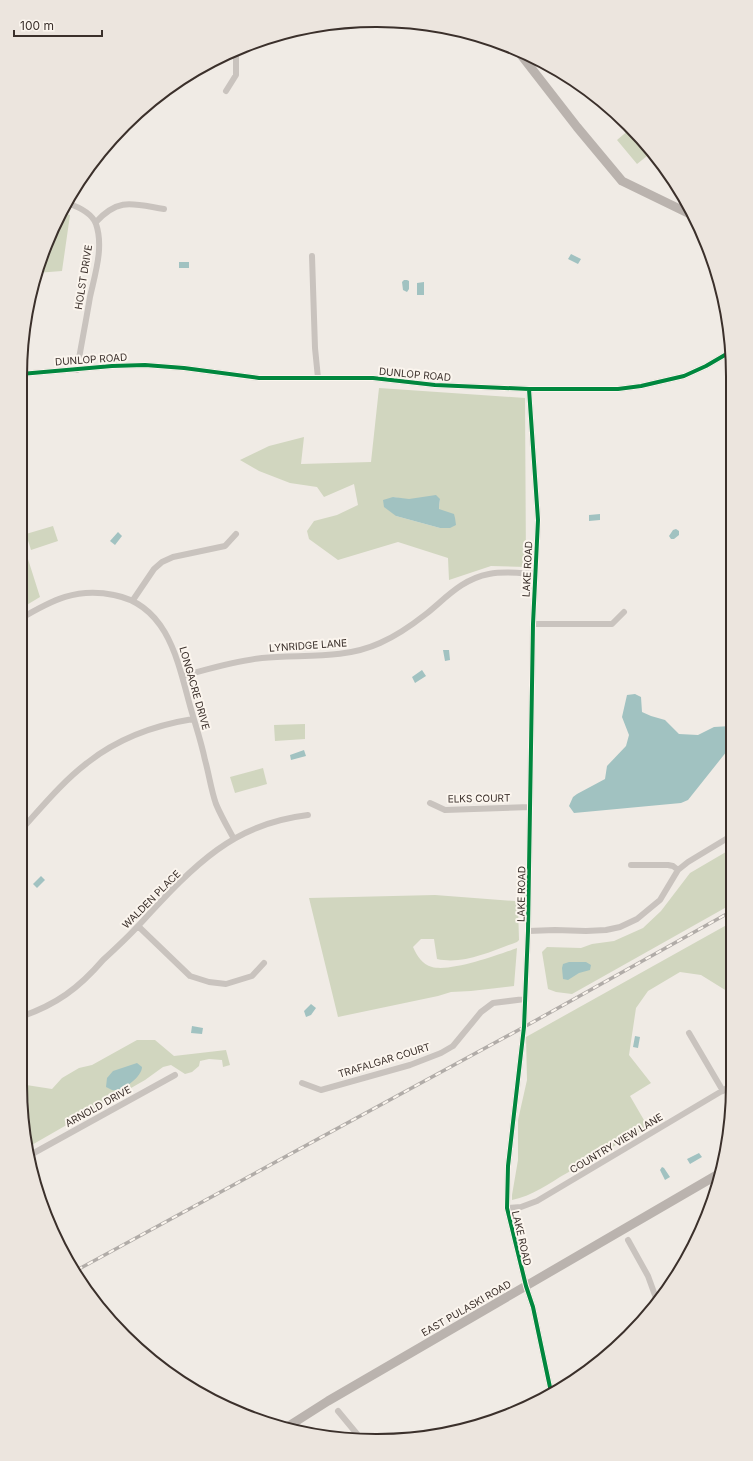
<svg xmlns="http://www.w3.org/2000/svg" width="753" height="1461" font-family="Inter,sans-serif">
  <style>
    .green { fill: #d1d6bf; fill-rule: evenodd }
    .water { fill: #a1c2c1 }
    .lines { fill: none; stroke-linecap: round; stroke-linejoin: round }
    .street { stroke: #c9c3be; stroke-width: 6 }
    .secondary { stroke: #bab3ae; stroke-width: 9 }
    .rail-casing { stroke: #b1aca8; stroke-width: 3.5 }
    .rail { stroke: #fbf5ee; stroke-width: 2; stroke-dasharray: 6; stroke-linecap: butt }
    .cycleway-casing { stroke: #fbf5ee; stroke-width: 6 }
    .cycleway { stroke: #00873e; stroke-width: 4 }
    .labels { text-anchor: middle; stroke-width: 4; stroke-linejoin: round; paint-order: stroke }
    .street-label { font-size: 10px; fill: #3b302b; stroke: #fbf5ee }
    .rim { fill: none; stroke: #3b302b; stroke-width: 2 }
  </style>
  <rect width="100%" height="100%" fill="#f0ebe5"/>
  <path class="green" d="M630,129L652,152L637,164L617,140Z
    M61,212L70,215L62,271L36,273L57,219Z
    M379,388L525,398L526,567L491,566L449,580L448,558L398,542L338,560L309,539L307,531L314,521L337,515L358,505L354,484L324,497L317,487L290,483L259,471L240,460L269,446L304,437L301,464L371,462ZM393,497L409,500L440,499L439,506L440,528L396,516Z
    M53,526L58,541L31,550L26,534Z
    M21,537L40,597L20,609Z
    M305,724V739L275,741L274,725Z
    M263,768L267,784L235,793L230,777Z
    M731,849L732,904L572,994L556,992L548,989L542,952L547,947L581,948L592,944L614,941L643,928L661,911L690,873Z
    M435,895L515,901L518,906L519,940L517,942C492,951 464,965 437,959L434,939H421L413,947C417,956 422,964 432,967C451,972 498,955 517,948L514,986L471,991L451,992L438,996L338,1017L309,898Z
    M732,922V955L729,961L730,993L701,975L680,972L648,991L636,1008L629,1055L651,1083L630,1096L648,1127C621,1142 594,1157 567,1173C549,1183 533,1196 512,1200V1195L518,1160V1120L527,1080L526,1037Z
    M137,1040H155L174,1056L226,1050L230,1065L223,1067L222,1060L209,1059L200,1061L199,1066L192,1072L185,1074L171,1065L163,1067L145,1080L30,1146L20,1084L52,1089L62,1078L79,1068L92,1065Z"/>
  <path class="water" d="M571,254L581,259L578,264L568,259Z
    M179,262H189V268H179Z
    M404,280H407L409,281V289L407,292L403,290L402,282Z
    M424,282V295H417V283Z
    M436,495L440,499L439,506V509L454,514L455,518L456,525L450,528H440L396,516L384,507L383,500L393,497L409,499Z
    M600,514V520L589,521V515Z
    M676,529L679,531V535L674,539H671L669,536L673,530Z
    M118,532L122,536L115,545L110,541Z
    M443,650H449L450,660L445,661Z
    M422,670L426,676L415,683L412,677Z
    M635,694L641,697L642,712L651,716L665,720L679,734L698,735L714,727L731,726V746L688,800L681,803L574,813L569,806L573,797L577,794L605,779L607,766L626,746L629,735L622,717L627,695Z
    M304,750L306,756L291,760L290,755Z
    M41,876L45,880L37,888L33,884Z
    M569,962H586L591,965L590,970L579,973L568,980L563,979L562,968L563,964Z
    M311,1004L316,1008L311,1015L306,1017L304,1011Z
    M192,1026L203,1028L202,1034L191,1033Z
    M635,1036L640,1037L638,1048L633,1047Z
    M137,1063L142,1067C142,1077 122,1092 112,1090C110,1089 108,1088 106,1087L107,1078L113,1071Z
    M699,1153L702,1157L690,1164L687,1159Z
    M662,1167L664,1168L670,1177L665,1180L660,1170Z"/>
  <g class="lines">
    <path class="street" d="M226,91L236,75V51
      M67,203C76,206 92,213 96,224C104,247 95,274 90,297C86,321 81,346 77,370
      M96,222C119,197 133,204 164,209
      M312,256L315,348L318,378
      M21,374L112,366L145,365L184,368L259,378H373L435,385L529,389H618L641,386L684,376L706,366L730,352
      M529,389L538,520L533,624L528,931L524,1027L508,1166L507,1208L526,1286L533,1307L551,1392
      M133,600L154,569L162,562L173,557L225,546L236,534
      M20,619C52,600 77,587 114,595C166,605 177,657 189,702C194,721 201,740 205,760C209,774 211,790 216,804C221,816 228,828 234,839
      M533,624H612L624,612
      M182,676C209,669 235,661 262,658C301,654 343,660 380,643C396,636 412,625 426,614C446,598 462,579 489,574C505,571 519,573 534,574
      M430,803L445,810L530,807
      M20,831C41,808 62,782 87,763C117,739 156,725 193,719
      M631,865H668L673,866L678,870
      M138,926L190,976L209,982L226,984L252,976L264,963
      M528,931L555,930L586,931L606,930L620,927L637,919L660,900L678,870L688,862L731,836
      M20,1017C56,1005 79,988 103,960C115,949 127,938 138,926C163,899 188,871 217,850C244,830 275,819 308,815
      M689,1033L723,1091
      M302,1083L321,1090L410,1065L441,1053L453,1046L481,1012L493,1003L525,999
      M32,1154L175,1075
      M507,1208L521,1207L537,1201L732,1085
      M628,1240L648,1276L656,1298
      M338,1411L362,1440"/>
    <path class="secondary" d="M518,51L577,127L622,181L692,215
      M284,1429L328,1401L722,1172"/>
    <defs>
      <path id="rail" d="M77,1270L524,1027L732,911"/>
    </defs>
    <use href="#rail" class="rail-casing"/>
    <use href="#rail" class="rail"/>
    <defs>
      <path id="cycleway" d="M21,374L112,366L145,365L184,368L259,378H373L435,385L529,389H618L641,386L684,376L706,366L730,352
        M529,389L538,520L533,624L528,931L524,1027L508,1166L507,1208L526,1286L533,1307L551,1392"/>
    </defs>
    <use href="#cycleway" class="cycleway-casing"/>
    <use href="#cycleway" class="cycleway"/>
  </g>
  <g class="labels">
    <g class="street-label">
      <text transform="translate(83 277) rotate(-81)" y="4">HOLST DRIVE</text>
      <text transform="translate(91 359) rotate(-4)" y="4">DUNLOP ROAD</text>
      <text transform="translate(415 374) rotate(5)" y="4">DUNLOP ROAD</text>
      <text transform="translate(527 569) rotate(-87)" y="4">LAKE ROAD</text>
      <text transform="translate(308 645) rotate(-4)" y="4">LYNRIDGE LANE</text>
      <text transform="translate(195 688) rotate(74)" y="4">LONGACRE DRIVE</text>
      <text transform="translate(479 798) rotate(-1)" y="4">ELKS COURT</text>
      <text transform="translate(521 894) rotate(-89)" y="4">LAKE ROAD</text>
      <text transform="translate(151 899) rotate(-45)" y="4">WALDEN PLACE</text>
      <text transform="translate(384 1060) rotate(-17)" y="4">TRAFALGAR COURT</text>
      <text transform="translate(98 1106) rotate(-29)" y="4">ARNOLD DRIVE</text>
      <text transform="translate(616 1143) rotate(-31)" y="4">COUNTRY VIEW LANE</text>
      <text transform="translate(522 1238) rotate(77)" y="4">LAKE ROAD</text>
      <text transform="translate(466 1308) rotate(-30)" y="4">EAST PULASKI ROAD</text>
    </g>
  </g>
  <path d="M0 0H753V1461H0ZM376 27H377A349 349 0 0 1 726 376V1085A349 349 0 0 1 377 1434H376A349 349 0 0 1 27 1085V376A349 349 0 0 1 376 27Z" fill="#ece5de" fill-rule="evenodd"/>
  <path class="rim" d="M376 27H377A349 349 0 0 1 726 376V1085A349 349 0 0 1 377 1434H376A349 349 0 0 1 27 1085V376A349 349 0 0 1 376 27Z"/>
  <path d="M14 30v6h88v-6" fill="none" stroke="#3b302b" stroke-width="2"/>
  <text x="20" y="30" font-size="12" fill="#3b302b" stroke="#fbf5ee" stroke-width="3" paint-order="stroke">100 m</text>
</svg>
